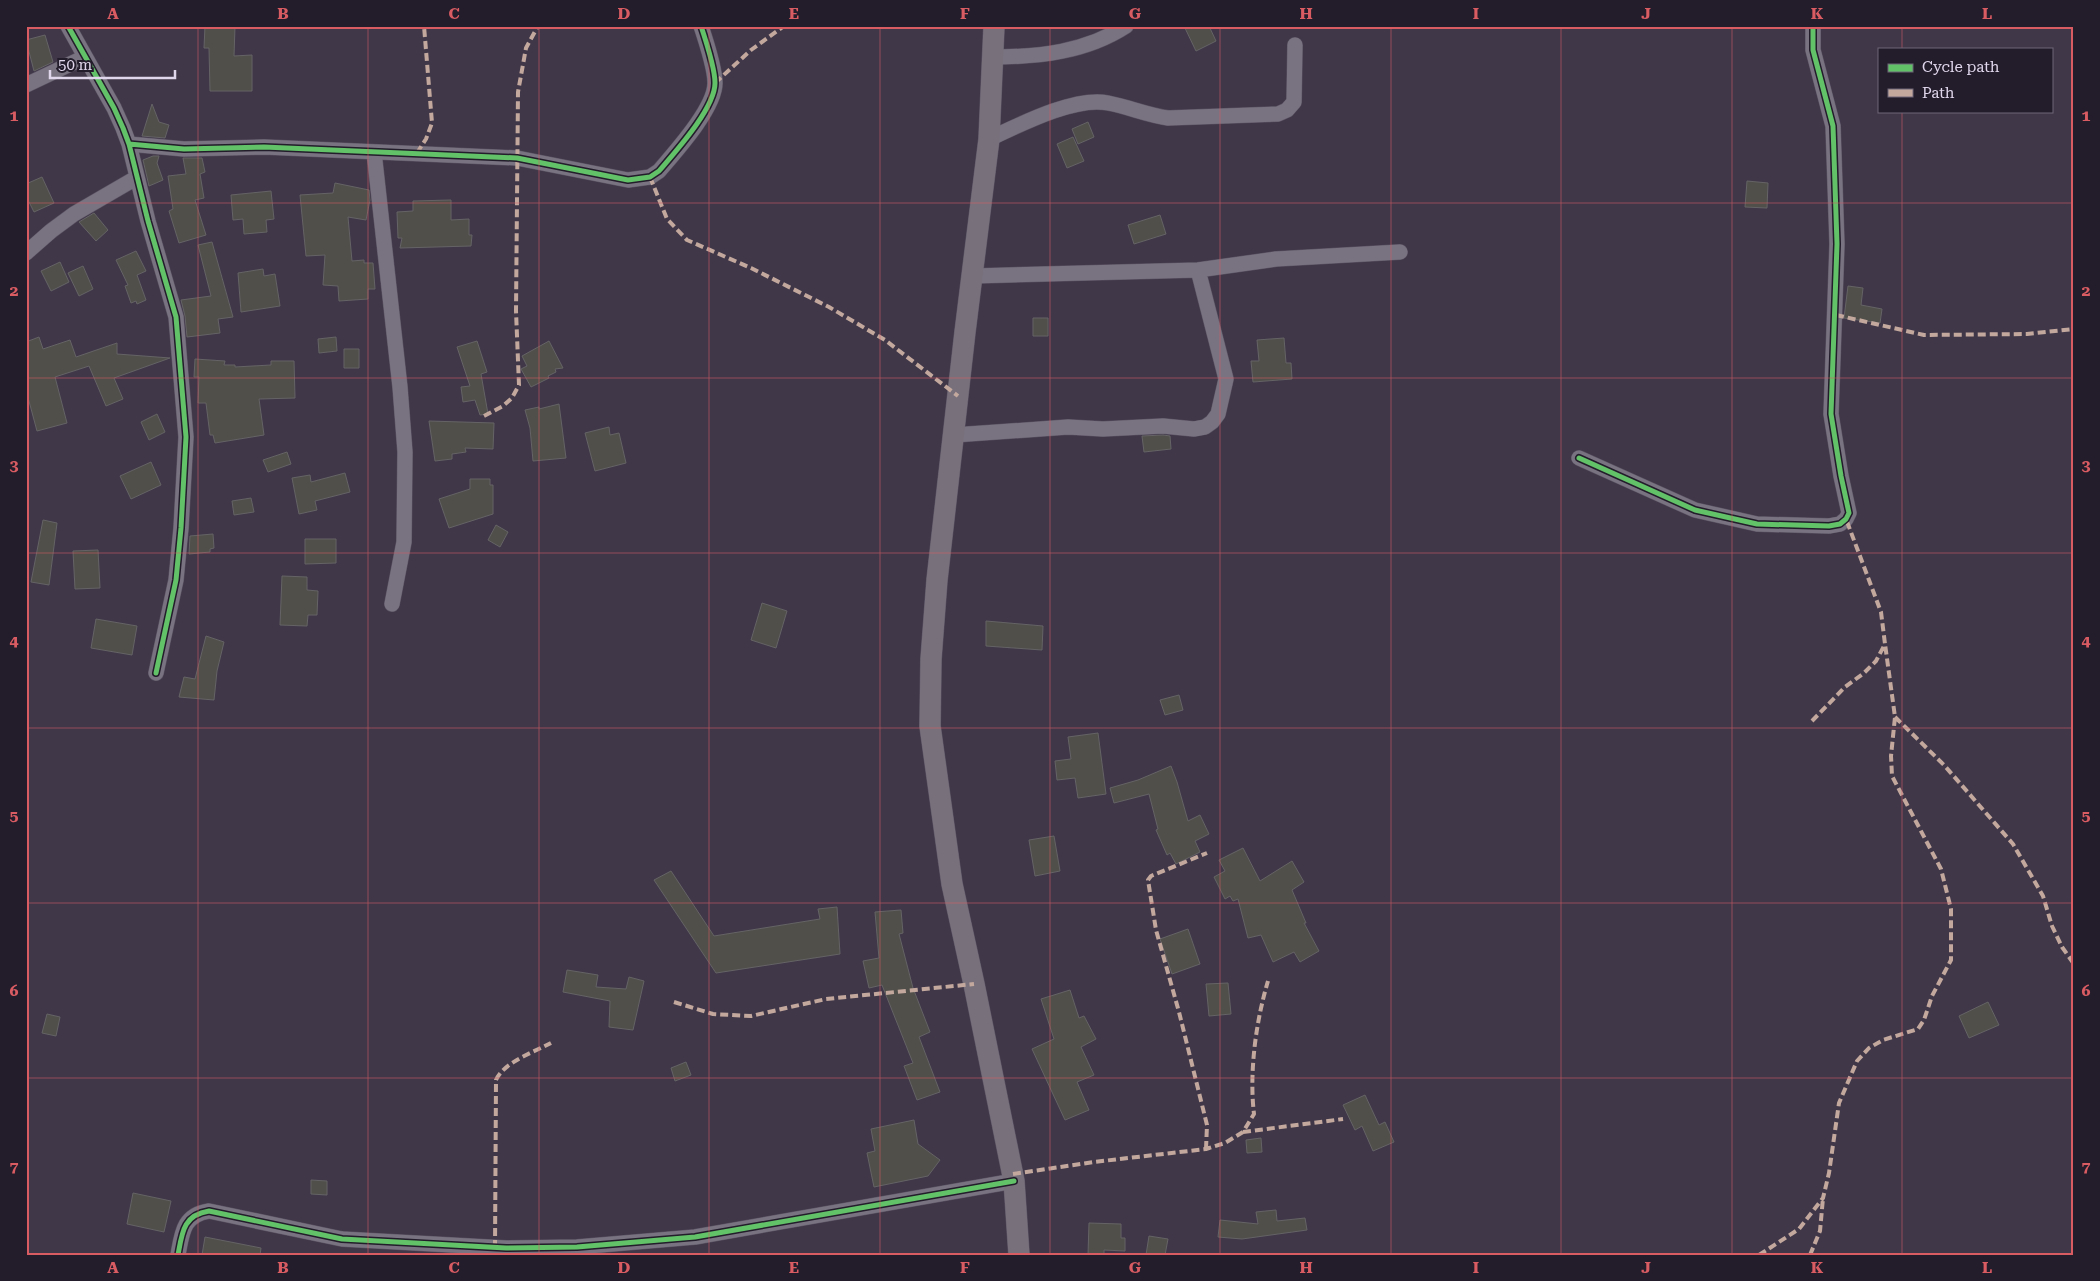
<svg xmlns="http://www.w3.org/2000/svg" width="2100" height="1281" font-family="'Roboto Serif',serif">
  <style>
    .building { fill: #504f4a; stroke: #656365 }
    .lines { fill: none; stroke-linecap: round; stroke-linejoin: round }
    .minor-casing { stroke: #5c5464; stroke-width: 16 }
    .secondary-casing { stroke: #5c5464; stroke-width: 22 }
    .minor { stroke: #797381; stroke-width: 15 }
    .secondary { stroke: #78717c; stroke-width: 21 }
    .quiet { stroke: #c3a89e; stroke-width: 4; stroke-dasharray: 8 4; stroke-linecap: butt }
    .cycleway-casing { stroke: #231c2b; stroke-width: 8 }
    .cycleway { stroke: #61c268; stroke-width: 5 }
    .grid { fill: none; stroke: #d95c63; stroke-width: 1; stroke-opacity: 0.55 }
    .neatline { fill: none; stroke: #d95c63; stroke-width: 2 }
    .grid-label { font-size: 16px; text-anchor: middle; font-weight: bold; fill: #d95c63 }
  </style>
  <rect width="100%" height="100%" fill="#403849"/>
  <path class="building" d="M205,26H235L234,56L252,55V91H210L209,48H204Z
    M1184,26H1209L1216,41L1196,51Z
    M45,35L53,62L34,71L26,40Z
    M152,104L159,122L169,125L165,138L142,136Z
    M1088,122L1094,137L1078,144L1072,129Z
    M1073,137L1084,161L1067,168L1057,144Z
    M153,156H159L157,163L163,180L149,186L143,160Z
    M183,158H202L205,172L200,174L204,198L195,200L206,235L179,243L169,211L173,209L168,176L186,174Z
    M42,177L54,203L34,212L26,196V184Z
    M1747,181L1768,183L1767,208L1745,207Z
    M335,183L369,190L370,200L366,220L348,217L352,261L364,260V263H373L375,289H368V299L339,301L338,286L323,285L325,255L306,256L300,195L333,193Z
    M271,191L274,219L266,220L267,232L244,234L243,219L233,220L231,195Z
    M451,200V220L469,219V235H472L471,246L400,248L402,238H398L397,212L413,211V201Z
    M94,213L108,230L96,241L79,222Z
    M1160,215L1166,234L1134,244L1128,225Z
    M212,242L233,317L218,319L220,333L187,337L185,316L181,300L211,296L198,245Z
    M136,251L146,271L137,275L146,300L137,304L136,301L131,303L125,286L128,285L116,260Z
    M60,262L69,282L51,291L41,271Z
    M83,266L93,289L79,296L68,273Z
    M263,269L264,276L275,274L280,306L241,312L238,273Z
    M1848,286L1863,288L1861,305L1882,309L1880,323L1844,318Z
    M1033,318H1048V336H1033Z
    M39,337L43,349L70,340L76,357L117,343V354L170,358L114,378L123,399L106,406L89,366L55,377L67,423L37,431L26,390V342Z
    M336,337L337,351L319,353L318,339Z
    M1284,338L1286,363H1291L1292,379L1253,382L1251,361H1259L1257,340Z
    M477,341L487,372L481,374L488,414L480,415L475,400L463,402L461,387L470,386L457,347Z
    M549,341L563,368L555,369L556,372L548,376L549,378L531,387L521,369L527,366L522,356Z
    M344,349H359V368H344Z
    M195,359L225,361L224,365H235V367L271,365V361H294L295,398L259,399L264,435L215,443L213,435H210L206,403H198L199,377H194Z
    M559,404L566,458L533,461L530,428L525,410L539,407V409Z
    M157,414L165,432L149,440L141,422Z
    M429,421L494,423L493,449L465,448L466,452L452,454V459L435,461Z
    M609,427L610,435L619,433L626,463L595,471L585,433Z
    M1163,435L1170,436L1171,449L1144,452L1142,436Z
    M287,452L291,464L268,472L263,460Z
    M151,462L161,485L131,499L120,476Z
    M345,473L350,492L315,501L317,510L299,514L292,478L310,475L311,482Z
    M470,479H490V485H493V514L449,528L439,499L470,489Z
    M251,498L254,512L234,515L232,501Z
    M43,520L57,523L49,585L31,582Z
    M496,525L508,532L500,547L488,540Z
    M213,534L214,548L210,549V552L189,554L190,536Z
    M305,539H336V563L305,564Z
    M98,550L100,588L75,589L73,551Z
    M282,576L307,577V590L318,591L317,615H308L307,626L280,625Z
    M762,603L787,611L776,648L751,640Z
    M96,619L137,626L132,655L91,648Z
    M986,621L1043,626L1042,650L986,646Z
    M206,636L224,642L217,671L214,700L179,697L184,677L195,679Z
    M1179,695L1183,710L1165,715L1160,700Z
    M1098,733L1106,794L1078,798L1075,778L1057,780L1055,761L1071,759L1068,737Z
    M1171,766L1177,782L1188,821L1200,815L1209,834L1195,841L1200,852L1176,864L1170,853L1167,855L1156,830L1158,829L1149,794L1114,803L1110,788L1138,780Z
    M1054,836L1060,871L1035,876L1029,840Z
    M1243,848L1260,881L1292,861L1304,882L1292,890L1306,923H1304L1319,951L1300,962L1294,952L1273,962L1261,935L1248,938L1238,899L1233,901L1230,896L1225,899L1214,877L1225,871L1219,860Z
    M671,871L714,936L820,919L818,909L837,907L840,954L716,973L654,880Z
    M901,910L903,933L899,934L913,988L930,1032L919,1037L940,1092L917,1100L904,1066L913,1063L882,985L869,988L863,961L879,958L875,912Z
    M1188,929L1200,964L1172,974L1160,939Z
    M567,970L598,975L596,987L626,989L629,977L644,981L633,1030L609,1027L610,1001L563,992Z
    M1228,983L1231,1014L1209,1016L1206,984Z
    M1070,990L1079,1018L1084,1016L1096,1039L1081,1047L1094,1075L1077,1082L1089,1110L1065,1120L1032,1049L1054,1039L1041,999Z
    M1988,1002L1999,1025L1969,1038L1959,1016Z
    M47,1014L60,1017L56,1036L42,1033Z
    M686,1062L691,1075L675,1081L671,1068Z
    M1365,1095L1379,1125L1385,1122L1394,1142L1373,1151L1362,1126L1355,1130L1343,1105Z
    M914,1120L918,1144L940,1160L928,1176L874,1187L867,1153L875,1151L871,1129Z
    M1261,1138L1262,1152L1247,1153L1246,1140Z
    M311,1180L327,1181V1195L311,1194Z
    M133,1193L171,1201L164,1232L127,1224Z
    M1276,1210L1277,1221L1305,1218L1307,1230L1242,1239L1218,1237L1220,1220L1258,1224L1256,1212Z
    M1089,1223L1121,1224V1238H1125V1251L1104,1250V1255H1088Z
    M1149,1236L1168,1239L1165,1255H1146Z
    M205,1237L261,1248L260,1255H202Z"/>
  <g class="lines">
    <defs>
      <path id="minor" d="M68,26L114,108L123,128L129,144L148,221L176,317L186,437L181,528L176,580L156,673
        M992,57C1039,57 1086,52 1126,26
        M26,85L85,57
        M989,139C1019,125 1075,96 1108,103C1129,107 1147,115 1168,118L1278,114L1287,110L1294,102L1295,45
        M129,144L184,149L264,147L517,158L628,180L650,177L659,171C676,151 715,108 715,83C715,68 706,41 701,26
        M374,152L400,387L405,452L404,542L392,604
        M26,253L51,231L74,214L136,178
        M973,276L1198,270L1276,259L1400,252
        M954,435L1068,427L1103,429L1163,426L1194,429L1205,427L1212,422L1218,414L1226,379L1198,270
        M1579,458L1695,510L1757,524L1829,526L1840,524L1846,519L1849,513L1841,476L1831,414L1837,244L1833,126L1813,50V26
        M178,1255C182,1233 183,1215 209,1211L342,1239L506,1248L577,1247L695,1237L1014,1181"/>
      <path id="secondary" d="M994,26L989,139L965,332L937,580L931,659L930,726L952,884L974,984L1014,1181L1019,1255"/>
    </defs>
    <use href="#minor" class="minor-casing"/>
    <use href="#secondary" class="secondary-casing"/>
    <use href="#minor" class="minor"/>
    <use href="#secondary" class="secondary"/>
    <path class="quiet" d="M715,83L751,50L784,26
      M417,153L426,139L432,123L424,26
      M650,177L667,219L687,240L751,268L829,307L885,340L958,396
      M1836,315L1924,335L2027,334L2074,329
      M484,416L503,406L512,398L519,385L516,311L518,92L526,48L538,26
      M1895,717L1944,765L2013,844L2043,896L2052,926L2062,947L2074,964
      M1812,721L1845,687L1864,673L1876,661L1885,644L1881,612L1846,519
      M674,1002L713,1014L751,1016L826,999L974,984
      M1243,1132L1343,1119
      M1206,1149L1207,1125L1179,1012L1156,930L1148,880L1151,876L1207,853
      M1013,1174L1094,1162L1206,1149L1225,1143L1243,1132L1254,1114C1249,1072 1256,1021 1268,981
      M495,1248L496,1080C504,1062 534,1052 551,1043
      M1759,1255L1799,1229L1823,1198L1829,1173L1839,1103L1857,1061L1869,1048L1883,1040L1918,1029L1924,1020L1932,996L1951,960V909L1941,869L1892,776L1891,756L1895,717L1885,644
      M1810,1255L1820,1231L1823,1198"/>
    <defs>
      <path id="cycleway" d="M68,26L114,108L123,128L129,144L148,221L176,317L186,437L181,528L176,580L156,673
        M129,144L184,149L264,147L517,158L628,180L650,177L659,171C676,151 715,108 715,83C715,68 706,41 701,26
        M1579,458L1695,510L1757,524L1829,526L1840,524L1846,519L1849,513L1841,476L1831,414L1837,244L1833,126L1813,50V26
        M178,1255C182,1233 183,1215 209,1211L342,1239L506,1248L577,1247L695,1237L1014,1181"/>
    </defs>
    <use href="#cycleway" class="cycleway-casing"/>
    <use href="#cycleway" class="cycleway"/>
  </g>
  <path class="grid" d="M198,26V1255M368,26V1255M539,26V1255M709,26V1255M880,26V1255M1050,26V1255M1220,26V1255M1391,26V1255M1561,26V1255M1732,26V1255M1902,26V49M1902,111V1255M26,203H2074M26,378H2074M26,553H2074M26,728H2074M26,903H2074M26,1078H2074"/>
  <rect width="2100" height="1281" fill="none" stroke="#231c2b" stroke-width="55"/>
  <rect x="1878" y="48" width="175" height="65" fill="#231c2b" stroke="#6f6778"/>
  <rect x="1888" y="64" width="25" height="8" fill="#61c268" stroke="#6f6778"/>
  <text x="1922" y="72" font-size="15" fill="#e0d7ec">Cycle path</text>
  <rect x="1888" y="89" width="25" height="8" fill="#c3a89e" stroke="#6f6778"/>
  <text x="1922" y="98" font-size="15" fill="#e0d7ec">Path</text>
  <path d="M50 70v8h125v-8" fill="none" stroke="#e0d7ec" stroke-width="2.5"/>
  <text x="58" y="70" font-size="15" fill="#e0d7ec" stroke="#231c2b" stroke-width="4" paint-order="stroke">50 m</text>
  <rect x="28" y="28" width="2044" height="1226" class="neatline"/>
  <g class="grid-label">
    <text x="113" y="19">A</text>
    <text x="283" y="19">B</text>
    <text x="454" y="19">C</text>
    <text x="624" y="19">D</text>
    <text x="794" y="19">E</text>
    <text x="965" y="19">F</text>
    <text x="1135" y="19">G</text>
    <text x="1306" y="19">H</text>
    <text x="1476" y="19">I</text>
    <text x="1646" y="19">J</text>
    <text x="1817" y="19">K</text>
    <text x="1987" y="19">L</text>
    <text x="14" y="121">1</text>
    <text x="2086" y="121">1</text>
    <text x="14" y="296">2</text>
    <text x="2086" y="296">2</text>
    <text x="14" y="471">3</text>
    <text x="2086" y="471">3</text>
    <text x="14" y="646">4</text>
    <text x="2086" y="646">4</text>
    <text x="14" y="821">5</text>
    <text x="2086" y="821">5</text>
    <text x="14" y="996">6</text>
    <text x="2086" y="996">6</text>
    <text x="14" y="1172">7</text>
    <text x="2086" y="1172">7</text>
    <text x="113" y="1273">A</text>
    <text x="283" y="1273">B</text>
    <text x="454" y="1273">C</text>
    <text x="624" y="1273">D</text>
    <text x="794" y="1273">E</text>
    <text x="965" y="1273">F</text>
    <text x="1135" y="1273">G</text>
    <text x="1306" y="1273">H</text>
    <text x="1476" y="1273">I</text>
    <text x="1646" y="1273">J</text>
    <text x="1817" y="1273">K</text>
    <text x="1987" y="1273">L</text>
  </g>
</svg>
